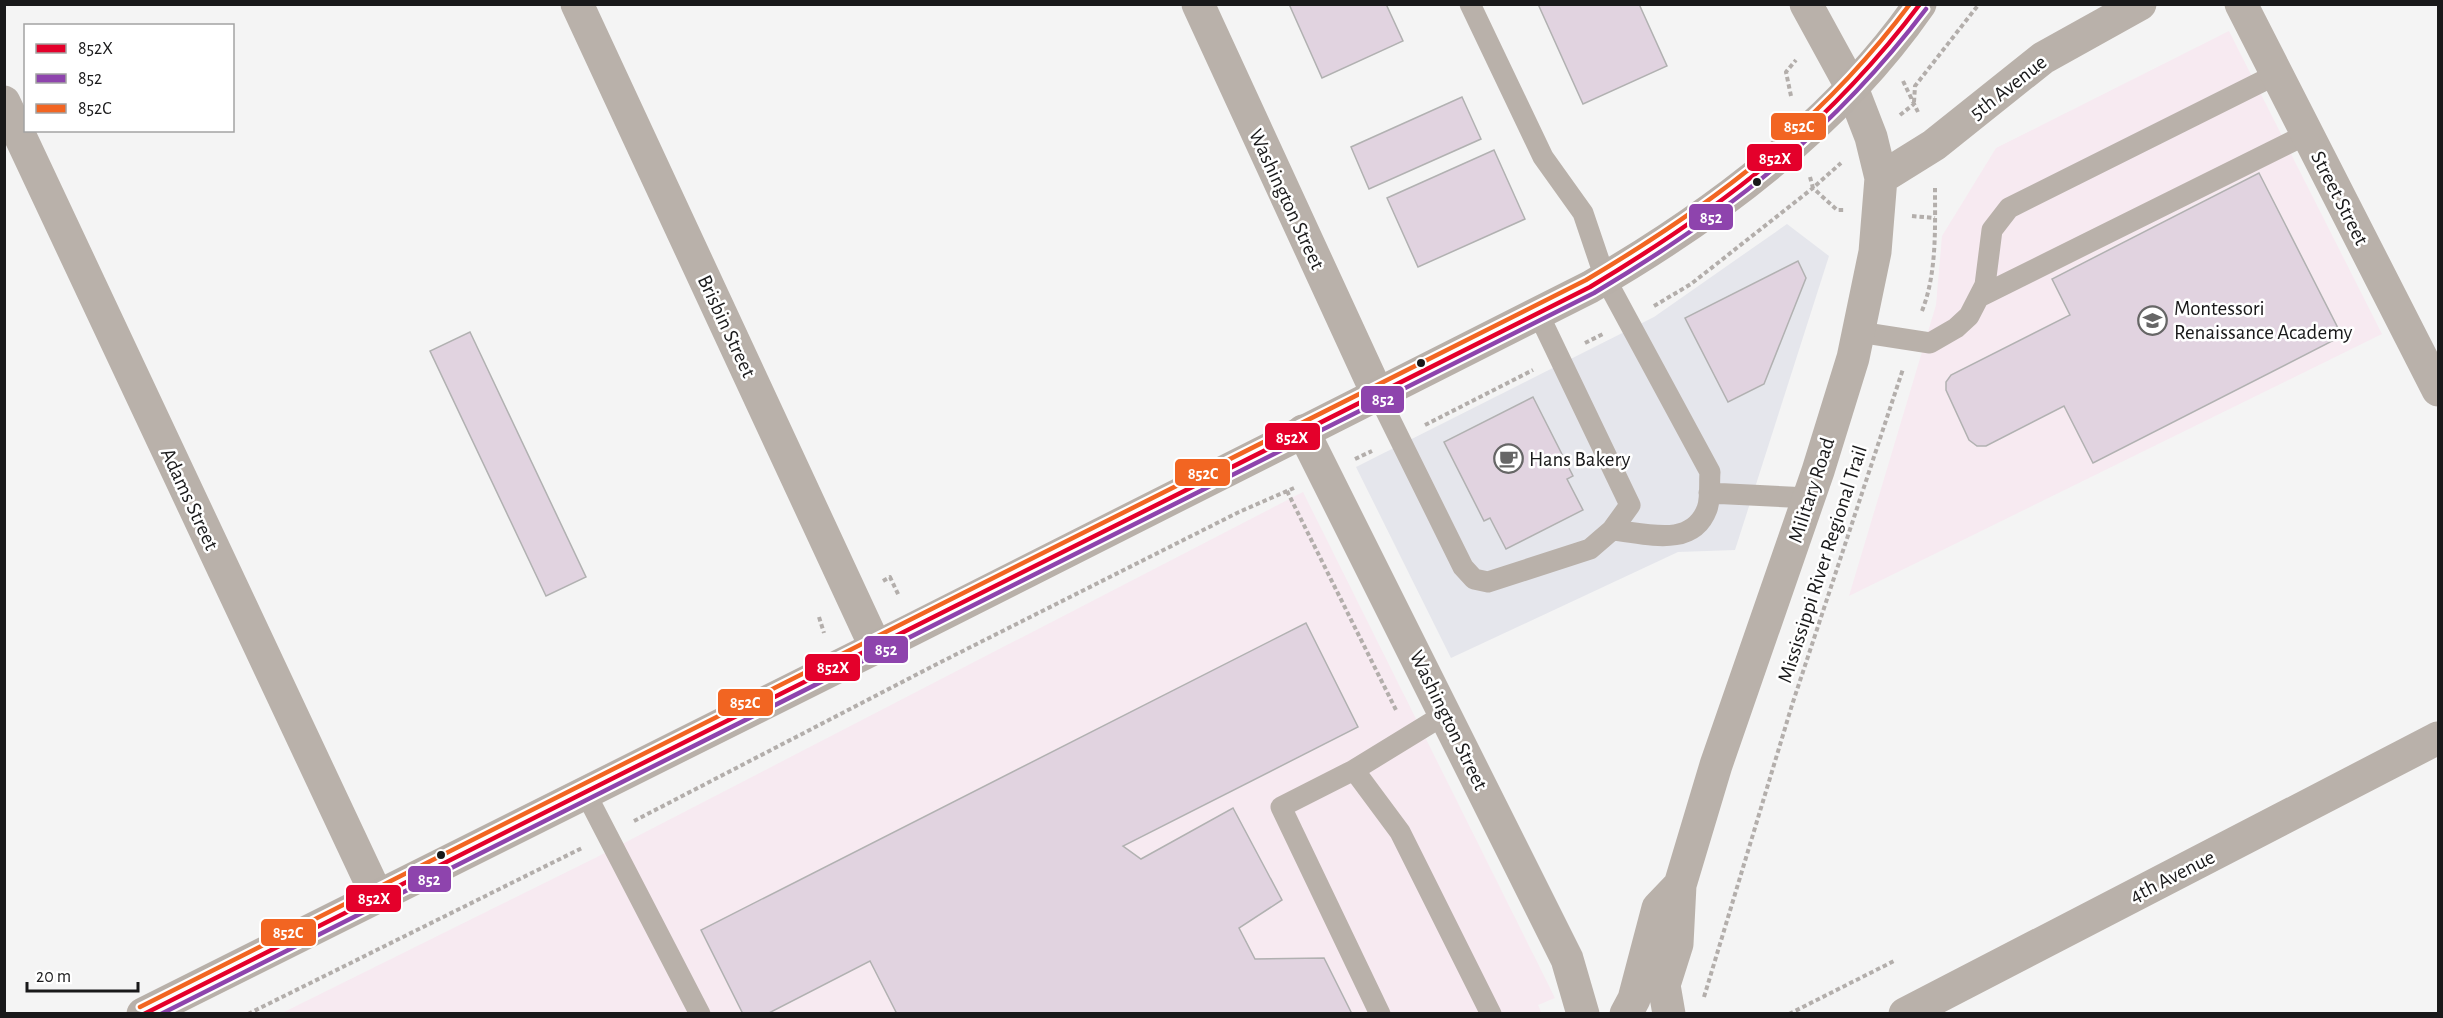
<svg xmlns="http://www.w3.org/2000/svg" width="2443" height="1018" font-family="'Alegreya Sans',sans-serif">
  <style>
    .built { fill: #e5e6ec }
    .education { fill: #f7eaf1 }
    .building { fill: #e1d3e0; stroke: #b1b1b1; stroke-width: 1.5 }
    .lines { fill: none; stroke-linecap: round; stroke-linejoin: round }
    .path { stroke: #b3aeab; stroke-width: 4; stroke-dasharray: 4.5 3; stroke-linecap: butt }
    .service { stroke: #b9b1aa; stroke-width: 21 }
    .minor { stroke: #b9b1aa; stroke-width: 33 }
    .secondary { stroke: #b8b0a9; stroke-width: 33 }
    .bus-1-casing { stroke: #fff; stroke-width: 9 }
    .bus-2-casing { stroke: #fff; stroke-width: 9 }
    .bus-3-casing { stroke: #fff; stroke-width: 9 }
    .bus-1 { stroke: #e4002b; stroke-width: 4.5 }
    .bus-2 { stroke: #8e44ad; stroke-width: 4.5 }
    .bus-3 { stroke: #f26522; stroke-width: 4.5 }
    .bus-dot { fill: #19191a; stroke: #fff; stroke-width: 2 }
    .labels { text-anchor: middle; stroke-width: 5; stroke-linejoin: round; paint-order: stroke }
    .street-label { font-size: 21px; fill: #19191a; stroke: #fff }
    .poi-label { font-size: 21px; fill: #19191a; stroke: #fff; text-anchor: start }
    .line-badge { stroke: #fff; stroke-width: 2 }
    .badge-label { font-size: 16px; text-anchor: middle; font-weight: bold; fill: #fff }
  </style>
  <rect width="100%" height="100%" fill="#f4f4f4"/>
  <path class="built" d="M1787,224L1829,256L1735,550L1678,552L1451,658L1356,467L1654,317Z"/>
  <path class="education" d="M2229,31L2382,334L1849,596L1936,305L1942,236L1996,148Z
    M1303,492L1555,998L1538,1005L1542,1014H280L597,857Z"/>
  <path class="building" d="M1289,4H1386L1403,41L1322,78Z
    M1538,4H1639L1667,66L1583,104Z
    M1462,97L1481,139L1369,189L1351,147Z
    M1494,150L1525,219L1418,267L1387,198Z
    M2259,173L2342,336L2093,463L2064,406L1986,446H1977L1969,440L1946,390V382L1951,375L2070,315L2052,279Z
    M1798,261L1806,278L1764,384L1728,402L1685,318Z
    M470,332L586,577L546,596L430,351Z
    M1533,397L1573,476L1567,479L1583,510L1506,549L1490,518L1484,521L1444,442Z
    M1306,623L1358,727L1123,846L1141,859L1233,808L1282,900L1239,928L1255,959L1324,958L1352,1014H897L870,961L767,1014H743L701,930Z"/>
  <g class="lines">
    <path class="path" d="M1903,81L1918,112
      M1791,96L1786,72L1796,60
      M1914,102L1915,86L1979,4
      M1900,115L1914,104
      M1810,177L1813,188L1841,163
      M1912,216L1935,218
      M1654,306L1691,284L1813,188L1837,210H1845
      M1922,311C1937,273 1935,228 1935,188
      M1585,343L1603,334
      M1425,425L1533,370
      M1355,459L1372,451
      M1287,491L1396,710
      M883,581L890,577L899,596
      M819,617L824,633
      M634,821L935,665L1239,512L1294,488
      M1704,997L1792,705L1903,369
      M248,1014L582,848
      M1789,1014L1896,960"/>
    <path class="service" d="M1470,4L1543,157L1583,213L1605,278L1710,472C1709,483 1711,499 1707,509C1692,549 1645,533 1612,530
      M1979,297L2307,134
      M1859,332L1930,343L1956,328L1969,316L1985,285L1992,230L2009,208L2277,74
      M1377,393L1463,567L1474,579L1488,582L1590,549L1612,530L1630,505L1538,313
      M1709,493L1809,498
      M1354,770L1447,713
      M585,792L700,1014
      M1380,1014L1281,807L1354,770L1400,832L1491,1014"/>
    <path class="minor" d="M577,4L876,648
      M1198,4L1377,393
      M2241,4L2438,390
      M4,102L377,896
      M1881,178L1934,145L2043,58L2140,4
      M1303,431L1567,959L1583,1014
      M1626,1014L1634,999L1658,908L1680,885
      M1669,1014L1664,985L1677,944L1680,885L1716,765L1818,471L1853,358L1875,252L1881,178L1871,137L1852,88L1806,4
      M1905,1014L2438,738"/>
    <path class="secondary" d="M143,1014L913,629L1590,287C1715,215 1837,124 1920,4"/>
    <defs>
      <path id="bus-1" d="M144,1014L1590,287C1722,208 1827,128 1920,4"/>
      <path id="bus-2" d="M161,1014L1594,293C1727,214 1832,133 1926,9"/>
      <path id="bus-3" d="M140,1007L1586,280C1713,205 1821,123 1910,4"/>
    </defs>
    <use href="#bus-1" class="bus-1-casing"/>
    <use href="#bus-2" class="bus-2-casing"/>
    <use href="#bus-3" class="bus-3-casing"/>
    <use href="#bus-1" class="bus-1"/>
    <use href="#bus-2" class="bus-2"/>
    <use href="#bus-3" class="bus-3"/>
  </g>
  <defs>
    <symbol id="school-ring" viewBox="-11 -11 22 22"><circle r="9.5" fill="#fff" stroke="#666" stroke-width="1.5"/><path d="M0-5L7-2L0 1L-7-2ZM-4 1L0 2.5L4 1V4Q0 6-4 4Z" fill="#666"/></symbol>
    <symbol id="cafe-ring" viewBox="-11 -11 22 22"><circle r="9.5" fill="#fff" stroke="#666" stroke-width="1.5"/><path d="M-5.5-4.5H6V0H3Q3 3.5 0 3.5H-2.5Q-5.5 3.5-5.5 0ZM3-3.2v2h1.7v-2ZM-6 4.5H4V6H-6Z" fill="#666"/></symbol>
  </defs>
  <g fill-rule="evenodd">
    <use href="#school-ring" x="2136" y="304" width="33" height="33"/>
    <use href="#cafe-ring" x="1492" y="442" width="33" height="33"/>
  </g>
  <g class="bus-dot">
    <circle cx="1757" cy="182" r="5"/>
    <circle cx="1421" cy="363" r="5"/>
    <circle cx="441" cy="855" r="5"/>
  </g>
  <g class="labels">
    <g class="street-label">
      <text transform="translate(2008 87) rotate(-38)" y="7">5th Avenue</text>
      <text transform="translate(2340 198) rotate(63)" y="7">Street Street</text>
      <text transform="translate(1287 199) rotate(65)" y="7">Washington Street</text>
      <text transform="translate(727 326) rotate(65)" y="7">Brisbin Street</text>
      <text transform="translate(1811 490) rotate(-72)" y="7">Military Road</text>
      <text transform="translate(190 499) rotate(65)" y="7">Adams Street</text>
      <text transform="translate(1822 564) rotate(-72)" y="7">Mississippi River Regional Trail</text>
      <text transform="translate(1449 720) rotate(64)" y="7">Washington Street</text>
      <text transform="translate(2172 876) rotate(-27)" y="7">4th Avenue</text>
    </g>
    <g class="poi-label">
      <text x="2174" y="315">Montessori<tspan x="2174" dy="24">Renaissance Academy</tspan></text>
      <text x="1529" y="466">Hans Bakery</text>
    </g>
  </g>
  <g class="line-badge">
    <rect x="1770" y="112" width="57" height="29" rx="6" fill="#f26522"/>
    <rect x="1746" y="143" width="57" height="29" rx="6" fill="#e4002b"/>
    <rect x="1688" y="203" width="46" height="28" rx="6" fill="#8e44ad"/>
    <rect x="1360" y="385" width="45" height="29" rx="6" fill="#8e44ad"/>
    <rect x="1264" y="422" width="57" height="29" rx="6" fill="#e4002b"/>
    <rect x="1174" y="458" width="57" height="29" rx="6" fill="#f26522"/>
    <rect x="863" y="635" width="46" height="29" rx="6" fill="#8e44ad"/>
    <rect x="804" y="653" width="57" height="29" rx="6" fill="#e4002b"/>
    <rect x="717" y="688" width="57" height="29" rx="6" fill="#f26522"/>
    <rect x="407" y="865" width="45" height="28" rx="6" fill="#8e44ad"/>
    <rect x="345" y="884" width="57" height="29" rx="6" fill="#e4002b"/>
    <rect x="260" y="918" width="57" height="29" rx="6" fill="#f26522"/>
  </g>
  <g class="badge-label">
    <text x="1799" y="132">852C</text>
    <text x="1775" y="164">852X</text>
    <text x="1711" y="223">852</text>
    <text x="1383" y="405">852</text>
    <text x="1292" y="443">852X</text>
    <text x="1203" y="479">852C</text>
    <text x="886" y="655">852</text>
    <text x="833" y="673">852X</text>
    <text x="745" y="708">852C</text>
    <text x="429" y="885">852</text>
    <text x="374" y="904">852X</text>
    <text x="288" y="938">852C</text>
  </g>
  <rect width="2443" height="1018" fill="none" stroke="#19191a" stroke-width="12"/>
  <rect x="24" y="24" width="210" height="108" fill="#ffffff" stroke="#a3a3a3" stroke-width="1.5"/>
  <rect x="36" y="44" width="30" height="9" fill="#e4002b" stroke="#a3a3a3" stroke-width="1.5"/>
  <text x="78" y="54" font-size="18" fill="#19191a">852X</text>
  <rect x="36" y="74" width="30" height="9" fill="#8e44ad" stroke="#a3a3a3" stroke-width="1.5"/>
  <text x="78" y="84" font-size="18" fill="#19191a">852</text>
  <rect x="36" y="104" width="30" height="9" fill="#f26522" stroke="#a3a3a3" stroke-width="1.5"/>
  <text x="78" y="114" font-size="18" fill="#19191a">852C</text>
  <path d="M27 982v9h111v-9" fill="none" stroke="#19191a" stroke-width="3"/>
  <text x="36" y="982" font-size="18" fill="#19191a" stroke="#ffffff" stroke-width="4.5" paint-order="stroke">20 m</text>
</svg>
